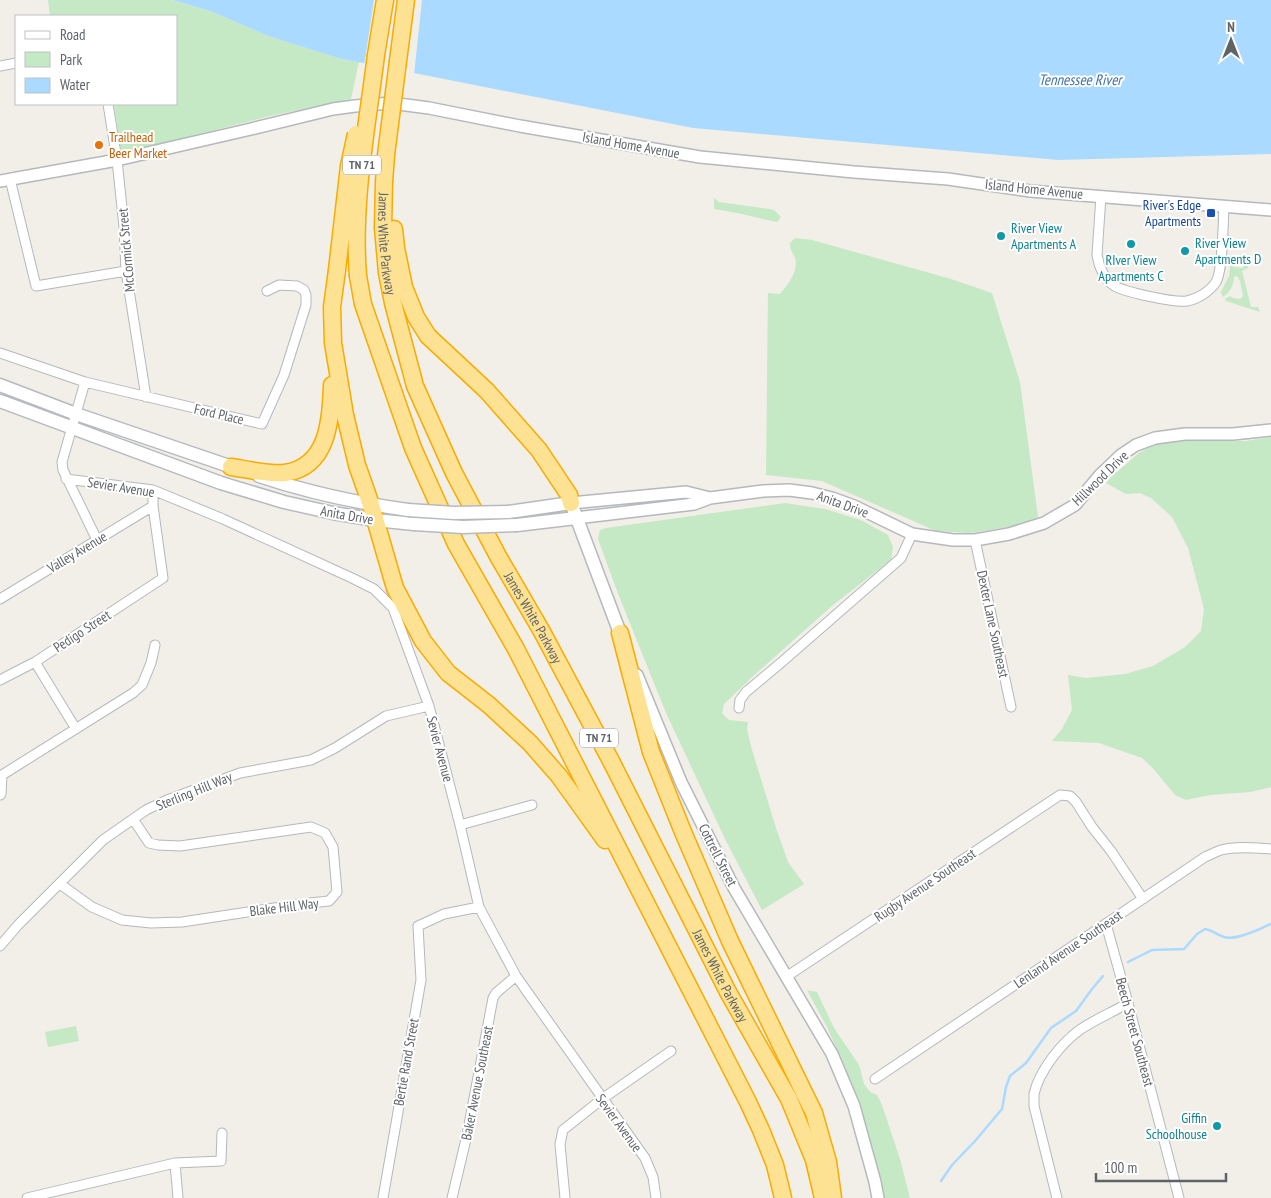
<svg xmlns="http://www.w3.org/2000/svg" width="1271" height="1198" font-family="'PT Sans Narrow',sans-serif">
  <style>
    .green { fill: #c5e8c5 }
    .water { fill: #aadaff }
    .pier { fill: #f1efe8 }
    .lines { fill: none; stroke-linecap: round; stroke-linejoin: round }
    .stream { stroke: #aadaff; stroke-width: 2.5 }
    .minor-casing { stroke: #b5b8bc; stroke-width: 11 }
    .tertiary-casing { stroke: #b5b8bc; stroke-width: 14 }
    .secondary-casing { stroke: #b6babf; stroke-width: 15 }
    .motorway-casing { stroke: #f9ab00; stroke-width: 19 }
    .minor { stroke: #fff; stroke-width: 9 }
    .tertiary { stroke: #fff; stroke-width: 11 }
    .secondary { stroke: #fff; stroke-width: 12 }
    .motorway { stroke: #fde293; stroke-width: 16 }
    .secondary-bridge-casing { stroke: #b6babf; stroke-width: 15; stroke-linecap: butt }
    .motorway-bridge-casing { stroke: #f9ab00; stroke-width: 19; stroke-linecap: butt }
    .secondary-bridge { stroke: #fff; stroke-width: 12 }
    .motorway-bridge { stroke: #fde293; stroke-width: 16 }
    .food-dot { fill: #e8710a; stroke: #fff; stroke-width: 2 }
    .transit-dot { fill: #1a4fb4; stroke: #fff; stroke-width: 2 }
    .culture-dot { fill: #0f9aa8; stroke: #fff; stroke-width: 2 }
    .labels { text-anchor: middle; stroke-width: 4; stroke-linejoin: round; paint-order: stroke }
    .shield { fill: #fff; stroke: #8f9295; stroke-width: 1 }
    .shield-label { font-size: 12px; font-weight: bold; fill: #5f6368 }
    .food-label { font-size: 14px; fill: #c56008; stroke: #fff; text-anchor: start }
    .street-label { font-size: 14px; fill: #5f6368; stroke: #fff }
    .transit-label { font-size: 14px; fill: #164399; stroke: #fff; text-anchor: end }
    .culture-label { font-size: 14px; fill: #0d838f; stroke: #fff; text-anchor: start }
    .water-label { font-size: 15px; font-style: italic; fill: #4174aa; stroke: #fff }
  </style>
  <rect width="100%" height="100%" fill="#f1efe8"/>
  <path class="green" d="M48,0H171L210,11L268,36L338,58L359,62L351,99L270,116L172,141L121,152L114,104H176V16H50Z
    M714,198L719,202L726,203L769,209L774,210L781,217L777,222L737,213L714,209Z
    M795,238L812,240L951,279L992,293L1020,382L1038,517L1019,525L970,533L936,531L822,481L766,475L768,293L780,294C788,284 799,271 795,258C792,251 790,250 790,243Z
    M1231,260L1233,262V267L1243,268L1244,262H1247L1248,268L1242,271L1251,307H1258L1260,312L1226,301L1225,299L1230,296L1233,298L1240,299L1243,296L1240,281L1238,277L1236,276L1234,277C1234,284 1230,293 1223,297L1221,292L1229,276Z
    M1271,437V787L1251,792L1210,795L1186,800L1175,795L1152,767L1142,758L1099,743L1052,741L1062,729L1072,710L1068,675L1086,678L1125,674L1153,666L1185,647L1201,631L1204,609L1188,548L1172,517L1151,498L1140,493L1126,494L1106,483L1110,478L1139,453L1155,443L1174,441H1246Z
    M785,503L825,509L861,520L888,535L893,547L891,560L833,605L751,678L724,704L722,713L729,720L748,722L747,729L752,750L777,831L788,862L804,884L762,910L726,841L666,713L617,591L598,539L600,530L606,528Z
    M807,990L817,992L834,1028L859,1065L864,1084L870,1092L877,1095L882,1105L900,1159L910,1198H884L870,1141L845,1067L827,1027Z
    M76,1026L79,1041L48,1047L45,1032Z"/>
  <path class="water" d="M172,0H1271V154L1059,160L693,128L338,58L268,36L210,11Z"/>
  <path class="pier" d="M374,0H422L414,75L364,66Z"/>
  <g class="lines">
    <path class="stream" d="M1128,962L1152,950L1184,949L1197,934L1205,929C1212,930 1217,935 1224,937C1236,941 1259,929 1271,924
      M941,1181L952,1165L975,1141L1002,1109L1006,1087L1010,1076L1026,1063L1051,1028L1076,1011L1092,989L1103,976"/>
    <defs>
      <path id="minor" d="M0,66L16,63
        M108,104L117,160L124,227L126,271L146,397
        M10,179L36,286L126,271
        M1101,196L1097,255C1099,267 1104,278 1113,285C1123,292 1175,303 1187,301C1198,299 1210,291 1216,282C1223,270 1223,223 1224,206
        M0,353L85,382L262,424L284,375L306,305V295L304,290L297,286L279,285L267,291
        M85,382L62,462L63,470L97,540
        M66,479L153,490L223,519L352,578L374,589L393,608L429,706L460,825L479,907L516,976L645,1158L653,1177L656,1198
        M975,540L1011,707
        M0,599L153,506
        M35,662L76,729
        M0,680L35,662L163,578L153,506V490
        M739,708L740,700L746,692L783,661L901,558L912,534
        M0,795L1,794L2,775L133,693L142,685L151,663L155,645
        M460,825L532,805
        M60,884L92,907L122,920L151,923L182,922L300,904L329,901L337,892L333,847L325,833L311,827L180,846L158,845L149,843L133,819
        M1106,924L1128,1003L1179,1198
        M0,946L18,925L103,840L146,810L167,800L240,773L311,760L335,748L386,716L429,706
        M786,977L1060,795L1070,796L1076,802L1092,827L1111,851L1143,899
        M875,1079L1205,857C1210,855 1215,852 1221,850C1237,846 1255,848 1271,849
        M175,1163L178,1198
        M27,1198L175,1163L221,1161L222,1133
        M383,1198L421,980L418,926L444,914L479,907
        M452,1198L467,1135L493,998L496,993L516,976
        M565,1198L560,1144L563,1130L602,1099L671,1051
        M1057,1198L1034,1106C1034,1102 1034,1098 1034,1094C1039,1071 1062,1042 1081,1029C1096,1019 1113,1012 1128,1003"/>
      <path id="tertiary" d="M0,181L117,160L251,129L333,109L355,106L391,103L429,108L520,126L700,157L854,172L948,179L1030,191L1271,210
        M571,503L686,492L710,498
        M576,518L694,504L710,498L763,491L789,490L812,493L832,498L854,506L912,534L953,540H975L1009,534L1044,523L1075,505L1100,475L1121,455L1136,445L1155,438L1185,434H1233L1271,430
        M637,675L681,782L734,888L832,1054L854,1106L875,1182L878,1198"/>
      <path id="secondary" d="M0,385L76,414L238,469
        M0,401L221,483L284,502L333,513L375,520L414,524
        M259,476C307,492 357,503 408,510
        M509,512L571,503L620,633
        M517,525L576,518"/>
      <g id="motorway">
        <path d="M376,55L385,0"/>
        <path d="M398,61L406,0"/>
        <path id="s1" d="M384,182L383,228L387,273L393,303L415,386L454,473L499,558L541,630L611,761L728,992L789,1099L814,1160L823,1198"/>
        <path d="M394,229L396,248L404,287L416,317L428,336L487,391L539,450L569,495L571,503"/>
        <path d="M337,270L332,307L333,343L345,415L357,465L371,505L395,588L423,641L448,673L489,705L530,743L559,776L605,840"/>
        <path d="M358,276L363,304L413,448L456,544L516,649L748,1102L761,1130L775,1165L783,1198"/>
        <path d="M231,467C245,469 271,475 285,473C328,467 331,420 332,385"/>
        <path d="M620,633L651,752L683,832L730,941L814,1113L828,1162L833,1198"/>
      </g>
    </defs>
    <use href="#minor" class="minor-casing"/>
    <use href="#tertiary" class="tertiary-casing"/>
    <use href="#secondary" class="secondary-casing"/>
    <use href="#motorway" class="motorway-casing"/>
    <use href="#minor" class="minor"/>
    <use href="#tertiary" class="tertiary"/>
    <use href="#secondary" class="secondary"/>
    <use href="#motorway" class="motorway"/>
    <defs>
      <path id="secondary-bridge" d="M408,510L454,513L509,512
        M414,524L463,527L517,525"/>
      <path id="motorway-bridge" d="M384,182L386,155L398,61
        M337,270L349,166L356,134
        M358,276C352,202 367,128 376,55"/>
    </defs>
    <use href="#secondary-bridge" class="secondary-bridge-casing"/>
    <use href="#motorway-bridge" class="motorway-bridge-casing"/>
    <use href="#secondary-bridge" class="secondary-bridge"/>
    <use href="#motorway-bridge" class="motorway-bridge"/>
  </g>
  <circle class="food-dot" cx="99" cy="145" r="5"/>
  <rect class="transit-dot" x="1206" y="208" width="10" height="10" rx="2.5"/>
  <g class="culture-dot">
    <circle cx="1001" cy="236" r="5"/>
    <circle cx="1131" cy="244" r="5"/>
    <circle cx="1185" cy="251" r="5"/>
    <circle cx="1217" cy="1126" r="5"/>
  </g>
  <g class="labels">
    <g class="shield">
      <rect x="343" y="155.5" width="38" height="19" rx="4"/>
      <rect x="580" y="728.5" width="38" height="19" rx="4"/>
    </g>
    <g class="shield-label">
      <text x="362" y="169">TN 71</text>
      <text x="599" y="742">TN 71</text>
    </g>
    <g class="food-label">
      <text x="109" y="142">Trailhead<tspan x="109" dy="16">Beer Market</tspan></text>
    </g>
    <g class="street-label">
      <text transform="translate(631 145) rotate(10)" y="5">Island Home Avenue</text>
      <text transform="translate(1034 189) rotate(6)" y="5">Island Home Avenue</text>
      <text dy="5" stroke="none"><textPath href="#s1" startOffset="62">James White Parkway</textPath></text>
      <text transform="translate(126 250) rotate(-95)" y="5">McCormick Street</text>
      <text transform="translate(219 414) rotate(13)" y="5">Ford Place</text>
      <text transform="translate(1100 478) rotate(-44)" y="5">Hillwood Drive</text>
      <text transform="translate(121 487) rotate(9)" y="5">Sevier Avenue</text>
      <text transform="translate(843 504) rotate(20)" y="5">Anita Drive</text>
      <text transform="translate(347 515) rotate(10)" y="5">Anita Drive</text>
      <text transform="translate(77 552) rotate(-31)" y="5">Valley Avenue</text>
      <text dy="5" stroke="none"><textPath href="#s1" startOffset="468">James White Parkway</textPath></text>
      <text transform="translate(993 624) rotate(78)" y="5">Dexter Lane Southeast</text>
      <text transform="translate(82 631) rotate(-33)" y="5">Pedigo Street</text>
      <text transform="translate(440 749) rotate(75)" y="5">Sevier Avenue</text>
      <text transform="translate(194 791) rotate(-22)" y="5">Sterling Hill Way</text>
      <text transform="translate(718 855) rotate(63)" y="5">Cottrell Street</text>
      <text transform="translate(925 885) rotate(-34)" y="5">Rugby Avenue Southeast</text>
      <text transform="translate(284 907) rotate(-7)" y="5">Blake Hill Way</text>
      <text transform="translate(1068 949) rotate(-34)" y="5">Lenland Avenue Southeast</text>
      <text dy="5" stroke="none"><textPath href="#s1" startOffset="872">James White Parkway</textPath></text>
      <text transform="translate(1135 1032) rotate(75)" y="5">Beech Street Southeast</text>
      <text transform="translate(406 1062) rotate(-80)" y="5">Bertie Rand Street</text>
      <text transform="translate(477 1083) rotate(-79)" y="5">Baker Avenue Southeast</text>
      <text transform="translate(619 1123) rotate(54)" y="5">Sevier Avenue</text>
    </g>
    <g class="transit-label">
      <text x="1201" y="210">River's Edge<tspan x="1201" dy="16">Apartments</tspan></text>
    </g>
    <g class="culture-label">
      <text x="1011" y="233">River View<tspan x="1011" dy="16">Apartments A</tspan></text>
      <text x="1195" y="248">River View<tspan x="1195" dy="16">Apartments D</tspan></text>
      <text x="1131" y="265" text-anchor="middle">RIver View<tspan x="1131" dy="16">Apartments C</tspan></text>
      <text x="1207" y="1123" text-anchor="end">Giffin<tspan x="1207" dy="16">Schoolhouse</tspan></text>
    </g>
    <g class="water-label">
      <text x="1080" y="85">Tennessee River</text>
    </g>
  </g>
  <rect x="15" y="15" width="162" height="90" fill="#ffffff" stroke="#bfc1c3"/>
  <rect x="25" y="31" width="25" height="8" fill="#ffffff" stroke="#bfc1c3"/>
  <text x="60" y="40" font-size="15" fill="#5f6368">Road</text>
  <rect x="25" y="52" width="25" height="15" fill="#c5e8c5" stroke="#bfc1c3"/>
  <text x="60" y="65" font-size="15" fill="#5f6368">Park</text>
  <rect x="25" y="78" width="25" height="15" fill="#aadaff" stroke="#bfc1c3"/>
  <text x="60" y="90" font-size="15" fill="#5f6368">Water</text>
  <g transform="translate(1231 40)" stroke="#ffffff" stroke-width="4" paint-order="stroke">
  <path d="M0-4L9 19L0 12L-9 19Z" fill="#5f6368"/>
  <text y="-8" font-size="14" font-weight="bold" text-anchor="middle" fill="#5f6368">N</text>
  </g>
  <path d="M1096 1173v8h130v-8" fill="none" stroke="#5f6368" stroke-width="2.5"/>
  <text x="1104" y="1173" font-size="15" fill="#5f6368" stroke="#ffffff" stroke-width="4" paint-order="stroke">100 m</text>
</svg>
